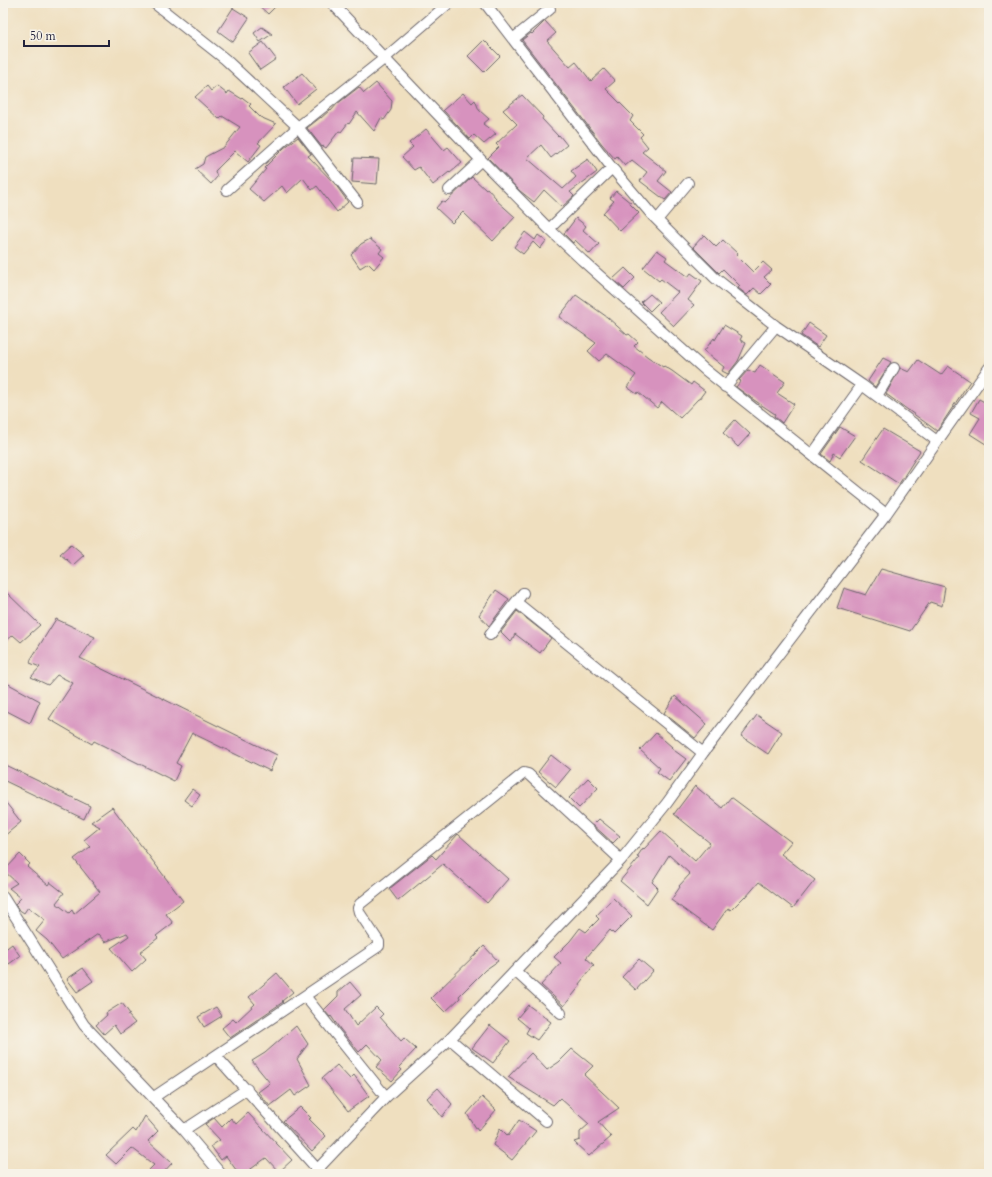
<svg xmlns="http://www.w3.org/2000/svg" width="992" height="1177" font-family="Cardo,serif">
  <style>
    .building { fill: #d792be }
    .lines { fill: none; stroke-linecap: round; stroke-linejoin: round }
    .street-casing { stroke: #6a6469; stroke-width: 12 }
    .street { stroke: #fff; stroke-width: 10 }
  </style>
  <rect width="100%" height="100%" fill="#f7f3e8"/>
  <filter id="ink" filterUnits="userSpaceOnUse"><feTurbulence type="fractalNoise" baseFrequency=".025" numOctaves="2"/><feDisplacementMap in="SourceGraphic" scale="8" xChannelSelector="R" yChannelSelector="G"/><feConvolveMatrix kernelMatrix="1 2 1 2 8 2 1 2 1" color-interpolation-filters="sRGB"/></filter>
  <filter id="wash" filterUnits="userSpaceOnUse"><feTurbulence type="fractalNoise" baseFrequency=".012" numOctaves="4" result="noise"/><feDisplacementMap in="SourceGraphic" scale="16" xChannelSelector="R" yChannelSelector="G"/><feGaussianBlur stdDeviation="0.9" result="paint"/><feColorMatrix in="noise" values="0 0 0 0 0 0 0 0 0 0 0 0 0 0 0 0 0 1.4 0 .05"/><feComposite in="paint" operator="in"/></filter>
  <g filter="url(#wash)">
    <rect width="100%" height="100%" fill="#efdfbf"/>
    <g id="blocks">
      <path class="building" d="M256,3H279L268,14Z
        M233,8L249,18L233,42L218,31Z
        M545,21L556,33L547,41L570,67L576,62L591,81L604,69L615,81L606,89L633,116L630,121L643,134L640,137L648,147L642,152L666,171L658,181L672,192L665,200L640,181L647,172L632,160L625,166L617,157L615,159L602,144L522,40L531,33L532,34Z
        M262,27L272,34L260,42L254,33Z
        M484,40L500,56L484,72L468,56Z
        M263,42L276,59L260,70L248,53Z
        M302,73L316,89L297,104L284,87Z
        M376,83L392,101L391,110L384,120L381,118L374,131L357,112L349,124L348,123L341,132L339,131L326,148L323,146L322,147L307,128L321,117V118L330,110L331,111L337,104L359,87L364,93Z
        M207,86L211,91L217,86L227,94L229,91L242,99L243,98L251,104L249,106L260,117L276,124L258,143L261,145L248,162L235,151L215,171L217,177L211,184L195,169L203,164L205,157L224,147L240,127L222,116L219,119L195,97Z
        M463,93L472,103L475,100L479,110L489,119L483,124L496,134L484,144L474,135L470,139L443,110Z
        M522,95L543,117L542,119L558,136L559,135L567,145L551,158L541,145L527,158L563,189L576,177L571,171L588,159L597,172L570,192L574,196L562,207L544,190L534,202L520,191L488,158L499,147L496,144L517,124L503,110Z
        M426,129L444,150L448,147L462,163L450,173L449,172L433,185L419,167L414,170L402,157L413,147L409,143Z
        M298,137L311,154L308,156L335,184L348,202L337,212L317,186L312,190L303,178L287,193L282,186L264,202L249,189L266,169L264,168L284,148Z
        M354,158L379,159L377,184L352,182Z
        M472,177L486,190L487,188L496,198L495,199L515,217L493,241L463,212L452,223L436,208L442,201L445,203Z
        M616,191L631,203L630,204L639,213L620,231L603,213L614,201L610,198Z
        M576,218L586,226L583,230L599,244L590,254L575,240L573,243L564,234Z
        M525,232L535,240L538,235L546,241L540,249L533,242L523,254L514,247Z
        M704,235L716,247L723,240L738,254L736,255L753,272L763,262L772,270L764,277L771,284L761,294L754,288L747,295L738,288L740,286L723,269L719,273L693,247Z
        M370,239L382,249L379,253L384,257L374,269L368,263L360,268L351,255L361,244Z
        M657,250L667,257L665,260L688,277L691,273L702,281L688,300L694,305L674,326L659,312L678,292L661,279L659,281L643,268Z
        M625,268L635,278L624,289L613,279Z
        M650,294L659,302L650,311L641,302Z
        M576,295L607,317L627,335L629,334L638,342L634,346L648,357L663,367L664,366L672,371L691,385L693,382L705,391L699,399H698L680,418L662,402L657,408L638,392L637,394L627,387L636,375L607,354L599,361L588,351L596,343L559,317Z
        M809,323L826,335L818,347L801,335Z
        M724,325L742,336L740,340L746,343L738,361L728,374L722,371L724,367L704,351L714,338L715,340Z
        M883,358L891,362L875,387L868,381Z
        M918,360L941,375L948,366L970,381L937,431L886,394L900,368L909,372Z
        M760,365L785,382L777,393L794,404L782,423L774,416L775,414L754,400L736,387L741,381L739,380L748,370L755,373Z
        M979,399L988,404L989,402V446L970,434L980,418L971,413Z
        M735,420L750,434L738,447L723,433Z
        M840,427L855,436L840,457L834,453L830,461L821,454Z
        M883,429L920,451L899,484L862,460Z
        M71,544L84,555L73,565L60,554Z
        M881,569L945,587L942,606L930,602L910,631L837,608L844,588L866,595Z
        M3,589L40,625L21,642L13,635L3,644Z
        M496,590L509,599L489,626L479,615Z
        M517,611L551,638L540,653L515,634L511,642L501,632Z
        M56,619L95,637L80,658L277,755L270,771L192,733L176,763L181,766L174,781L94,741L92,744L49,719L73,683L57,675L48,685L31,677L40,667L30,663L31,659Z
        M3,681L40,701L30,723L3,709Z
        M675,696L707,724L695,738L664,713Z
        M757,715L782,732L768,754L741,736Z
        M656,733L672,747L671,748L686,759L669,781L657,772L660,768L640,750Z
        M551,755L570,770L556,787L538,772Z
        M3,764L90,806L84,819L3,780Z
        M588,778L598,788L579,808L569,798Z
        M695,786L722,808L731,797L791,842L781,854L815,880L793,908L759,882L746,897L745,896L731,910L728,908L712,930L671,900L680,887L679,886L690,874L669,855L652,882L658,888L647,904L620,881L639,858L637,857L643,848L644,849L661,831L695,861L710,843L674,814Z
        M192,789L200,795L192,806L184,800Z
        M3,799L21,822L3,837Z
        M112,807L183,901L166,914L173,923L156,936L158,938L140,952L146,959L132,972L111,948L129,936L127,933L105,942L98,934L62,959L47,940L36,931L45,920L28,907L24,913L18,909L15,904L21,898L9,888L17,883L4,871L20,854L30,864L27,867L48,885L50,882L64,893L56,903L69,913L72,910L74,914L100,892L74,859L90,847L84,840L100,827L91,822Z
        M599,819L620,836L613,843L593,825Z
        M458,834L508,879L487,903L443,864L398,901L389,889L432,855L436,859Z
        M613,898L632,916L614,934L610,930L586,958L594,965L579,984L580,986L564,1006L541,985L561,963L554,957L570,941L580,928L586,932L599,919L596,916Z
        M12,944L20,956L9,964L3,956V951Z
        M484,946L498,961L485,970L459,996L460,998L445,1012L431,998Z
        M639,959L653,971L636,990L622,977Z
        M83,968L93,981L77,992L67,979Z
        M277,973L293,992L282,1001L283,1002L230,1038L222,1028L233,1019L236,1022L255,1004L249,997Z
        M350,982L361,995L345,1009L356,1026L376,1007L383,1014L380,1017L401,1041L404,1038L416,1049L399,1067L402,1070L392,1081L376,1067L382,1060L367,1044L359,1052L340,1029L331,1016L330,1017L324,1010L338,996V992Z
        M122,1003L130,1014L128,1015L135,1023L120,1034L114,1025L104,1034L96,1025L107,1015L106,1013Z
        M528,1005L551,1022L537,1040L526,1033L529,1028L517,1018Z
        M216,1007L222,1016L204,1027L198,1017Z
        M490,1025L510,1041L493,1063L472,1048Z
        M296,1026L308,1044L297,1059L311,1085L295,1096L291,1090L270,1106L258,1092L270,1083L252,1061L265,1053Z
        M572,1049L593,1066L584,1075L619,1108L598,1122L611,1137L589,1156L574,1142L580,1140V1132L589,1124L560,1098L553,1105L508,1077L531,1053L547,1070L559,1062Z
        M337,1065L350,1079L354,1075L369,1096L348,1111L322,1078Z
        M438,1088L452,1104L442,1117L427,1098Z
        M482,1097L496,1110L478,1131L467,1114Z
        M300,1107L311,1118L309,1119L326,1136L312,1151L283,1121Z
        M248,1113L292,1160L279,1172L266,1158L244,1174H239L226,1156L221,1160L211,1146L220,1140L205,1124L214,1118L222,1127L231,1118L236,1124Z
        M145,1116L158,1131L148,1141L172,1163L162,1174H153L149,1170L154,1165L132,1148L116,1164L106,1155L133,1129L136,1132Z
        M519,1120L536,1131L512,1160L493,1145L500,1128L508,1136Z"/>
    </g>
  </g>
  <g filter="url(#ink)">
    <use href="#blocks" fill-opacity="0" stroke="#6a6469" stroke-width="1"/>
    <g class="lines">
      <defs>
        <path id="street" d="M154,3L225,59L298,127L357,202
          M332,3L481,160L549,229L582,260L704,369L886,514
          M485,3L612,168L653,216L715,278L776,326L862,385L937,441
          M513,39L550,9
          M227,190L298,127L385,58L449,3
          M449,190L481,160
          M657,220L688,183
          M549,229L612,168
          M725,387L776,326
          M877,396L894,368
          M812,455L862,385
          M516,602L703,753
          M490,635L523,593
          M3,897L84,1025L184,1130L221,1174
          M515,971L561,1013
          M305,996L386,1097
          M450,1039L546,1121
          M216,1056L318,1170
          M154,1097L376,948L379,946V942L359,912L358,908L360,904L524,773L528,774L621,860
          M184,1130L247,1089
          M313,1174L386,1097L450,1039L621,860L667,803L703,753L886,514L989,368"/>
      </defs>
      <use href="#street" class="street-casing"/>
      <use href="#street" class="street"/>
    </g>
  </g>
  <rect width="992" height="1177" fill="none" stroke="#f7f3e8" stroke-width="16"/>
  <path d="M24 40v6h85v-6" fill="none" stroke="#22223b" stroke-width="2"/>
  <text x="30" y="40" font-size="12" fill="#22223b" stroke="#f7f3e8" stroke-width="3" paint-order="stroke">50 m</text>
</svg>
